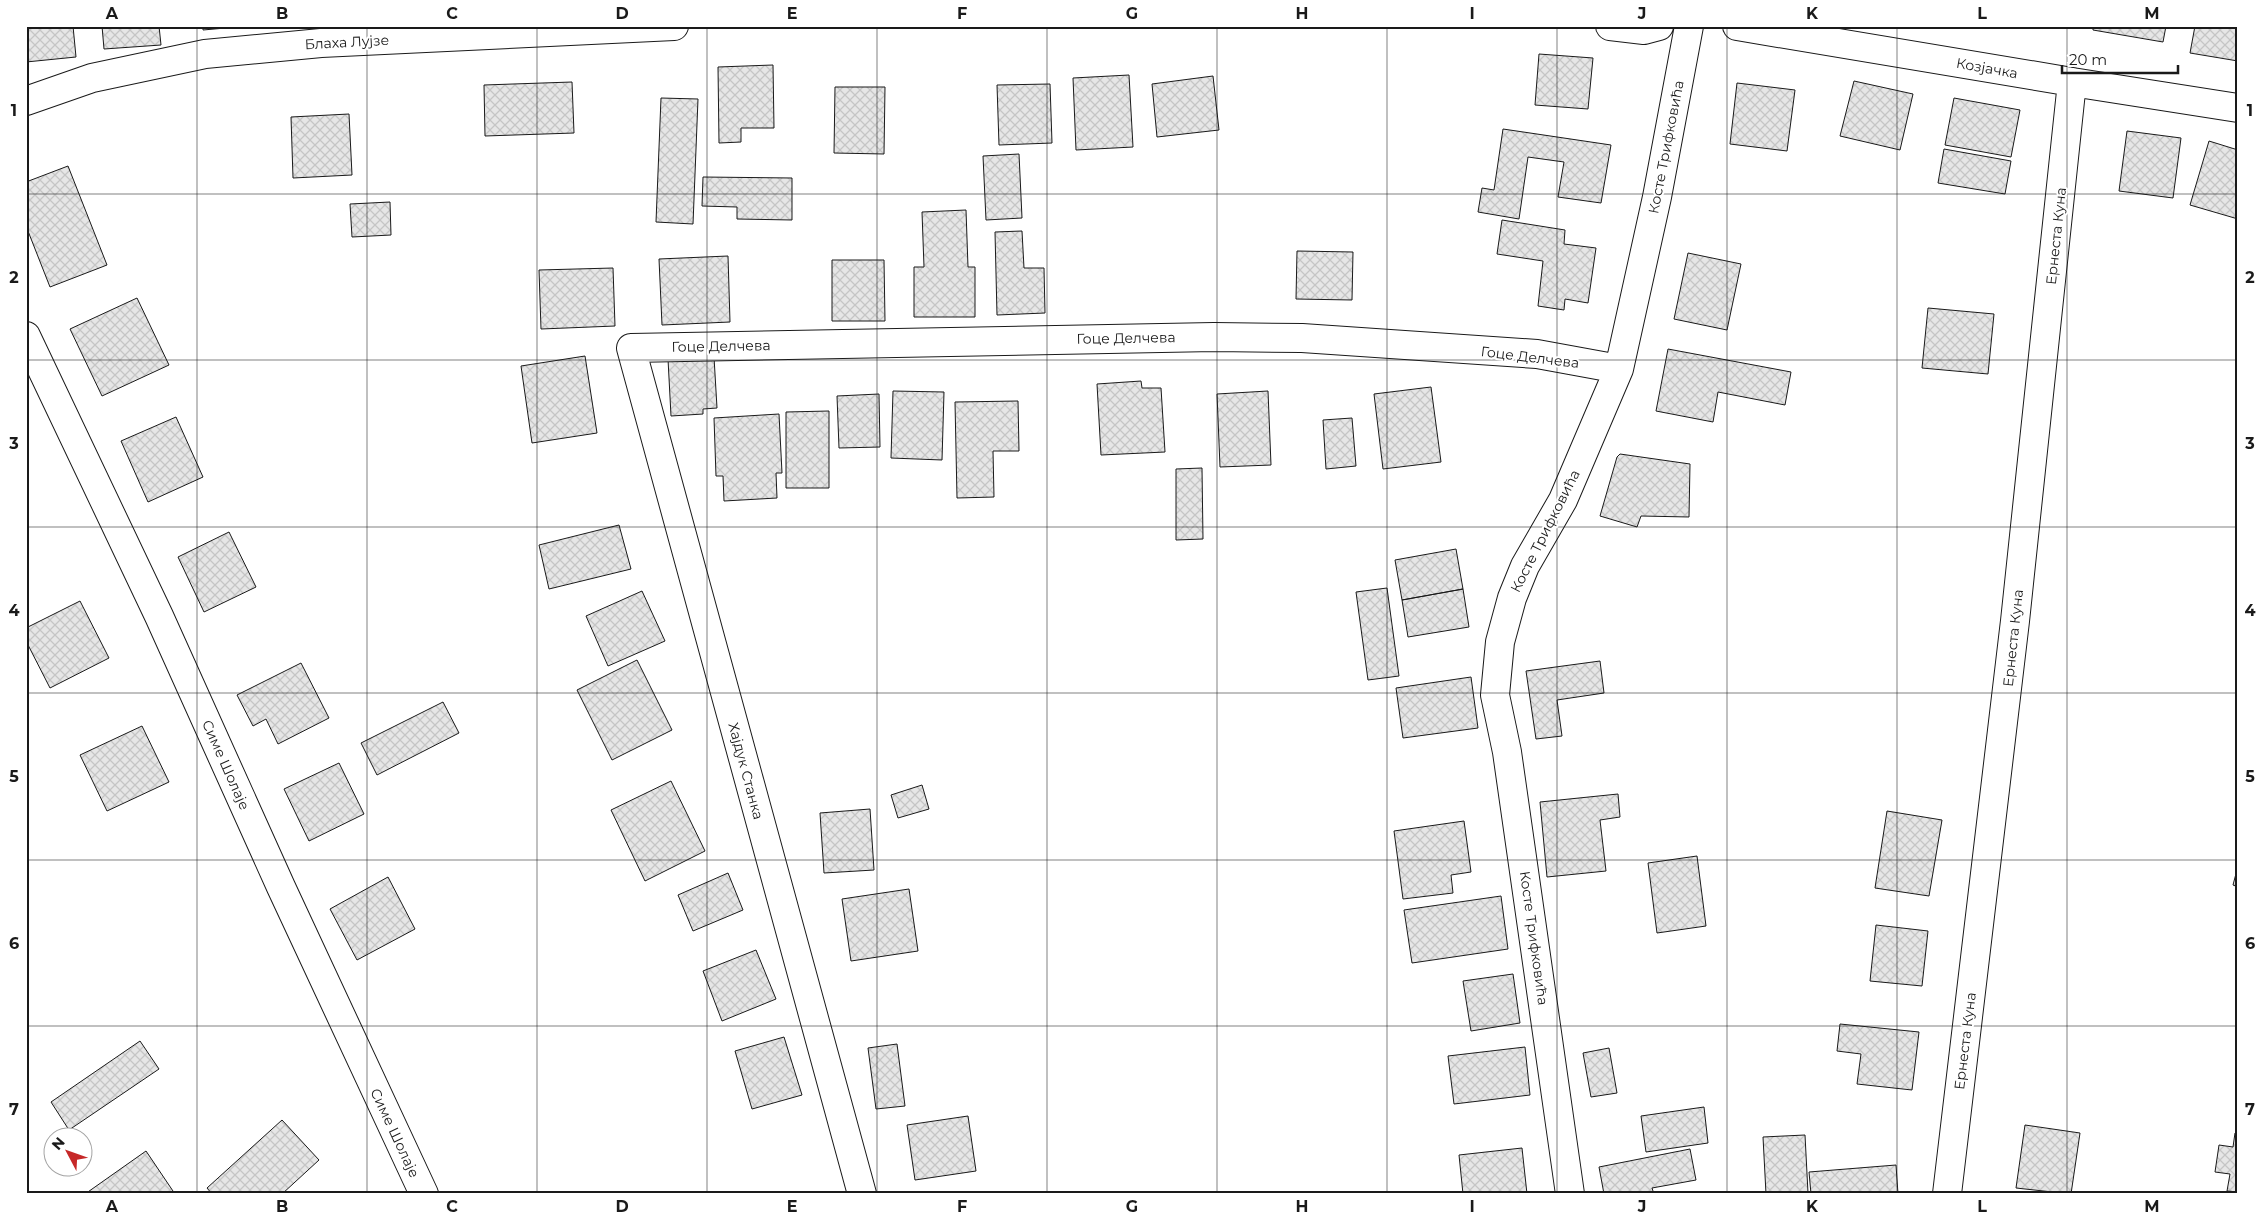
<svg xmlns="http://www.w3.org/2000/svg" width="2264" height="1220" font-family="Montserrat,sans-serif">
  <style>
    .building { fill: url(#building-cross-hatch); stroke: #1a1a1a }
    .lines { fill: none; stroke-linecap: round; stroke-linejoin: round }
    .minor-casing { stroke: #1a1a1a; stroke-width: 30 }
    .minor { stroke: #fff; stroke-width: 28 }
    .grid { fill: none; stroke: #1a1a1a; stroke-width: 1; stroke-opacity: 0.55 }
    .labels { text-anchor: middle; stroke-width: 4; stroke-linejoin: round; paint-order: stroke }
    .street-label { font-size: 14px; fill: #1a1a1a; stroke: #fff }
    .neatline { fill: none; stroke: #1a1a1a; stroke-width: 2 }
    .grid-label { font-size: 16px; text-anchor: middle; font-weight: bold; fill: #1a1a1a }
  </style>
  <defs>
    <pattern id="building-cross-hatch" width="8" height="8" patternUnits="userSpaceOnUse" patternTransform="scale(1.25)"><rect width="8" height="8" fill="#e6e6e6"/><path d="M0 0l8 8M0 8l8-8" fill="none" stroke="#c5c5c5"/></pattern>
  </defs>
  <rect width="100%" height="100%" fill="#fff"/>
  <path class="building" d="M26,26H73L76,57L26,62Z
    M102,26H159L161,45L104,49Z
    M203,26H248L203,30Z
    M2093,26H2166L2163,42L2093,30Z
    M2195,26H2238V61L2190,53Z
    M1539,54L1593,58L1588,109L1535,105Z
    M773,65L774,128H741V142L719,143L718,67Z
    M1129,75L1133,147L1076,150L1073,78Z
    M1213,76L1219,130L1157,137L1152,84Z
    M1854,81L1913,94L1900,150L1840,136Z
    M572,82L574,133L485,136L484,85Z
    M1737,83L1795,90L1787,151L1730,144Z
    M1050,84L1052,143L999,145L997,85Z
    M835,87H885L884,154L834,153Z
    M661,98L698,99L693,224L656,222Z
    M1954,98L2020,110L2011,157L1945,145Z
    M349,114L352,175L293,178L291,117Z
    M1503,129L1611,145L1601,203L1558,197L1564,162L1528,157L1519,219L1478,212L1482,188L1494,190Z
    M2127,131L2181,138L2173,198L2119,191Z
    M2209,141L2238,150V219L2190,205Z
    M1944,149L2011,161L2005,194L1938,183Z
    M1019,154L1022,218L986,220L983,156Z
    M68,166L107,265L50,287L26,226V182Z
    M703,177L792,178V220L737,219V207L702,206Z
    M390,202L391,235L352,237L350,204Z
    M966,210L968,267H975V317H914V267H924L922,212Z
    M1502,220L1565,230L1564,244L1596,248L1588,303L1565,299L1564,310L1538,306L1543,261L1497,254Z
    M1022,231L1024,268H1044L1045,313L997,315L995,232Z
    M1297,251L1353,252L1352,300L1296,299Z
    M1688,253L1741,264L1727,330L1674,319Z
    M728,256L730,322L662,325L659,259Z
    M832,260H884L885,321H832Z
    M613,268L615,326L541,329L539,270Z
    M137,298L169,365L102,396L70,329Z
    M1928,308L1994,314L1988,374L1922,368Z
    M1668,349L1791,372L1785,405L1718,392L1713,422L1656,411Z
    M585,356L597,433L532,443L521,366Z
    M714,357L717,408L703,409V414L671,416L668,359Z
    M1141,381L1142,388H1161L1165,452L1101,455L1097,384Z
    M1431,387L1441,462L1383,469L1374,394Z
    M893,391L944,392L942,460L891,458Z
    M1268,391L1271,465L1220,467L1217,394Z
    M879,394L880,447L839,448L837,396Z
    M1018,401L1019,451H993L994,497L957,498L955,402Z
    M829,411V488H786V412Z
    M779,414L782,473H776L777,498L724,501L723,476H716L714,418Z
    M176,417L203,477L148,502L121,441Z
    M1352,418L1356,466L1326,469L1323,420Z
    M1620,454L1690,464L1689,517L1641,516L1637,527L1600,516L1617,457Z
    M1202,468L1203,539L1176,540V469Z
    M619,525L631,569L549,589L539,545Z
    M229,532L256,587L204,612L178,557Z
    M1456,549L1463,589L1402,600L1395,560Z
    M1387,588L1399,676L1368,680L1356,592Z
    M1463,589L1469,627L1408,637L1402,600Z
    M642,591L665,641L608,666L586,616Z
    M80,601L109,658L50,688L26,641V628Z
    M637,660L672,730L612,760L577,690Z
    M1600,661L1604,693L1557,700L1562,736L1536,739L1526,671Z
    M301,663L329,718L278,744L266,719L253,726L237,695Z
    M1471,677L1478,728L1403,738L1396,688Z
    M443,702L459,733L377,775L361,743Z
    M142,726L169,782L107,811L80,755Z
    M339,763L364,814L309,841L284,789Z
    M671,781L705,851L645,881L611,810Z
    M922,785L929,809L898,818L891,795Z
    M1618,794L1620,817L1600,820L1606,871L1547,877L1540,802Z
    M870,809L874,870L824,873L820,813Z
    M1887,811L1942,820L1929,896L1875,888Z
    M1464,821L1471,872L1451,875L1453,893L1403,899L1394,831Z
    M1697,856L1706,926L1657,933L1648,863Z
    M2238,866V887L2233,885Z
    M728,873L743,910L693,931L678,895Z
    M388,877L415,929L357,960L330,909Z
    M909,889L918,951L851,961L842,899Z
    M1501,896L1508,949L1412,963L1404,910Z
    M1876,925L1928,931L1922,986L1870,981Z
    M756,950L776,999L722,1021L703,971Z
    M1513,974L1520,1023L1471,1031L1463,981Z
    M1840,1024L1919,1032L1912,1090L1857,1084L1861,1054L1837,1051Z
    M784,1037L802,1095L752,1109L735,1051Z
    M140,1041L159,1069L69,1130L51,1102Z
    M897,1044L905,1106L876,1109L868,1048Z
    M1525,1047L1530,1095L1454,1104L1448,1056Z
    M1609,1048L1617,1093L1591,1097L1583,1053Z
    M1704,1107L1708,1143L1646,1152L1641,1116Z
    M968,1116L976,1171L915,1180L907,1125Z
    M282,1120L319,1160L282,1194H212L207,1188Z
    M2025,1125L2080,1133L2071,1194L2016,1188Z
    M2235,1133H2238V1192L2227,1191L2230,1174L2215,1172L2219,1145L2233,1147Z
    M1805,1135L1808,1193L1766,1194L1763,1137Z
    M1522,1148L1527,1194H1463L1459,1155Z
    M1690,1149L1696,1180L1652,1188L1654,1194H1604L1599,1167Z
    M146,1151L175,1194H85Z
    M1896,1165L1898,1194H1811L1809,1172Z"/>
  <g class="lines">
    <defs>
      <path id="minor" d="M1610,26L1644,30L1659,26
        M1737,26L2072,82L2238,108
        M26,101L92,78L205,54L321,43L674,26
        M26,336L159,616L281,887L424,1194
        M862,1194L631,348L1214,337L1302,338L1537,354L1619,369
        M1570,1194L1507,752L1495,695L1500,642L1512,598L1525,566L1563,500L1619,369L1657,197L1689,26
        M1947,1194L2015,621L2072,82"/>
    </defs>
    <use href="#minor" class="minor-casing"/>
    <use href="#minor" class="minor"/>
  </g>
  <path class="grid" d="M197,26V1194M367,26V1194M537,26V1194M707,26V1194M877,26V1194M1047,26V1194M1217,26V1194M1387,26V1194M1557,26V1194M1727,26V1194M1897,26V1194M2067,26V1194M26,194H2238M26,360H2238M26,527H2238M26,693H2238M26,860H2238M26,1026H2238"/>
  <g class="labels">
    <g class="street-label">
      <text transform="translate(347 42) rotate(-3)" y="5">Блаха Лујзе</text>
      <text transform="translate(1987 68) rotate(10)" y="5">Козјачка</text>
      <text transform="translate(1666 147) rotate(-79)" y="5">Косте Трифковића</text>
      <text transform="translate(2056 236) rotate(-84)" y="5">Ернеста Куна</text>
      <text transform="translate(1126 338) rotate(-1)" y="5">Гоце Делчева</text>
      <text transform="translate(721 346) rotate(-1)" y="5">Гоце Делчева</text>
      <text transform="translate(1530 357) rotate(7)" y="5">Гоце Делчева</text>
      <text transform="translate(1545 531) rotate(-63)" y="5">Косте Трифковића</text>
      <text transform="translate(2013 638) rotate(-84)" y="5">Ернеста Куна</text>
      <text transform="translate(226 765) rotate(66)" y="5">Симе Шолаје</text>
      <text transform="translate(746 771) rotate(75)" y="5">Хајдук Станка</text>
      <text transform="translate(1534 938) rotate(82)" y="5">Косте Трифковића</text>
      <text transform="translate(1965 1041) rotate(-83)" y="5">Ернеста Куна</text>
      <text transform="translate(395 1133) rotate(65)" y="5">Симе Шолаје</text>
    </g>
  </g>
  <rect width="2264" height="1220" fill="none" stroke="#ffffff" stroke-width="55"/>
  <g transform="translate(68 1152) rotate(311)"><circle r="24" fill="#ffffff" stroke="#a3a3a3"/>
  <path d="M0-4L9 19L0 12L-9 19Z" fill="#c62828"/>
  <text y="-8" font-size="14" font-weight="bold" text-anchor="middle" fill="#1a1a1a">N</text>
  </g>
  <path d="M2062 65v8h116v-8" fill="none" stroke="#1a1a1a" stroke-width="2.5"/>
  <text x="2069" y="65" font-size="15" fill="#1a1a1a" stroke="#ffffff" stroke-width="4" paint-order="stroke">20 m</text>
  <rect x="28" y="28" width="2208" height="1164" class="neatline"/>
  <g class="grid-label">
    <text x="112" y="19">A</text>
    <text x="282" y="19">B</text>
    <text x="452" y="19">C</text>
    <text x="622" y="19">D</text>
    <text x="792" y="19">E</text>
    <text x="962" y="19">F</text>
    <text x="1132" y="19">G</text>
    <text x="1302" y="19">H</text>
    <text x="1472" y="19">I</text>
    <text x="1642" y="19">J</text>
    <text x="1812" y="19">K</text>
    <text x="1982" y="19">L</text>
    <text x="2152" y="19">M</text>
    <text x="14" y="116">1</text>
    <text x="2250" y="116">1</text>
    <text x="14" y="283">2</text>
    <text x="2250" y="283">2</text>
    <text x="14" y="449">3</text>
    <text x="2250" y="449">3</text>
    <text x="14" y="616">4</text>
    <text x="2250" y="616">4</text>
    <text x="14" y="782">5</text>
    <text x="2250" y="782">5</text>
    <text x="14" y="949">6</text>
    <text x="2250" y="949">6</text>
    <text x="14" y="1115">7</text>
    <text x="2250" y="1115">7</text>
    <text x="112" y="1212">A</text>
    <text x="282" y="1212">B</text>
    <text x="452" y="1212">C</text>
    <text x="622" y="1212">D</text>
    <text x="792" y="1212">E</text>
    <text x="962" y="1212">F</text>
    <text x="1132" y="1212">G</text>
    <text x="1302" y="1212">H</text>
    <text x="1472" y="1212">I</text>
    <text x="1642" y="1212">J</text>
    <text x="1812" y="1212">K</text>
    <text x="1982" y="1212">L</text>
    <text x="2152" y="1212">M</text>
  </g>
</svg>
